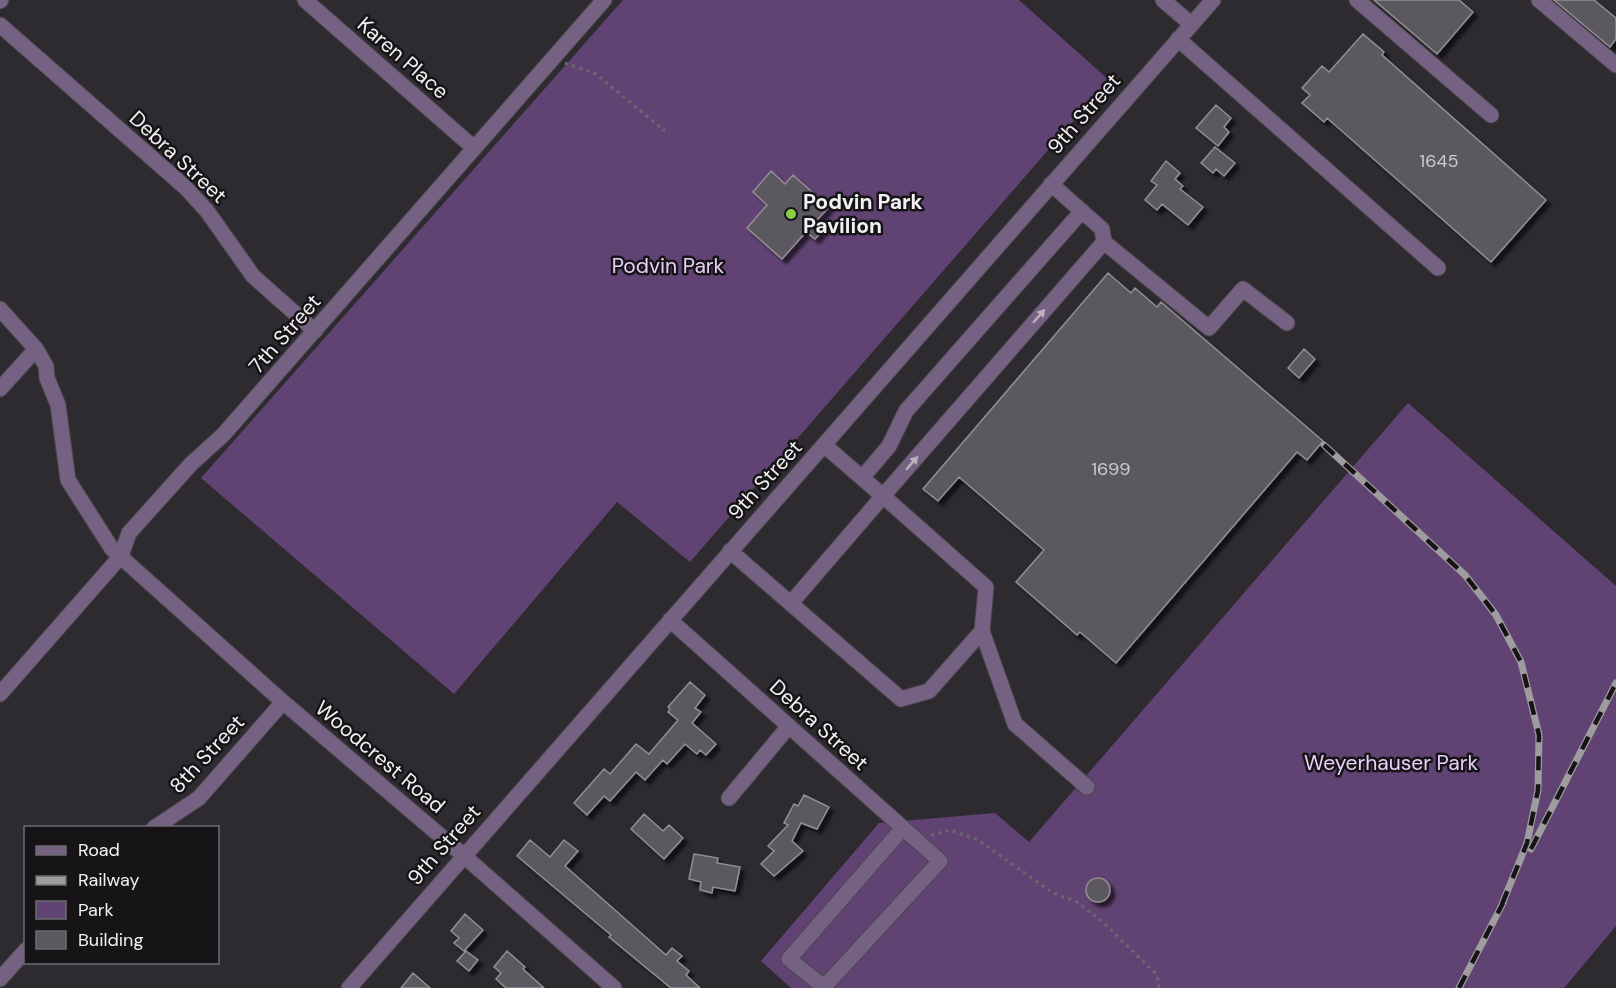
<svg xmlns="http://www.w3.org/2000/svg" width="1616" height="988" font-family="'DM Sans',sans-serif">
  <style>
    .green { fill: #614373 }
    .building { fill: #5b585e; stroke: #918e94; stroke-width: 1.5; filter: url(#shadow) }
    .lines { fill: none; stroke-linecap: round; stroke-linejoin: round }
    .minor-casing { stroke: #49474b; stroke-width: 17 }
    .path { stroke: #6b686c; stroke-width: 3; stroke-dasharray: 3 4.5; stroke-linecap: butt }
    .minor { stroke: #756182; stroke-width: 15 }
    .rail-casing { stroke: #9f9ca0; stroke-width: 7 }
    .rail { stroke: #161417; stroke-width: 4.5; stroke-dasharray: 14; stroke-linecap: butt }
    .oneway { fill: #bab0c0 }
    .poi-dot { fill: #8bce46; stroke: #161417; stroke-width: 2 }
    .labels { text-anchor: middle; stroke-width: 5; stroke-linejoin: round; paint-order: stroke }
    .number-label { font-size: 18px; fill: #cccace }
    .street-label { font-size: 21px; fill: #f2f0f3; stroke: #161417 }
    .poi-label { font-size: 21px; font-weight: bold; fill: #f2f0f3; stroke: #161417; text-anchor: start }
    .park-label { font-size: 21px; fill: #e9d0f9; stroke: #161417 }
  </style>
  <defs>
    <filter id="shadow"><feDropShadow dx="4.5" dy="4.5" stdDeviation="1.5" flood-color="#0009"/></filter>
  </defs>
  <rect width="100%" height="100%" fill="#2e2b30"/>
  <path class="green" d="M623,0H1019L1109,80L690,562L617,502L454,694L201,478Z
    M1408,403L1616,586V926L1564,988H791L761,961L879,823L995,813L1029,842Z"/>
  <path class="building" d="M1374,0H1459L1473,12L1437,54Z
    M1554,0H1594L1616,18V39L1610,47Z
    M1363,34L1384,52L1382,55L1546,200L1491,262L1327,118L1324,122L1302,103L1310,95L1302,88L1322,66L1329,72Z
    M1216,105L1231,118L1224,127L1229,132L1218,146L1196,128Z
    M1215,147L1235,163L1224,176L1216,169L1213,173L1201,163Z
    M1166,161L1180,173L1175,179L1183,186L1180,189L1203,207L1188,225L1162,204L1157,210L1145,200L1157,185L1151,181Z
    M771,171L785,184L793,175L829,207L816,221L824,229L815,239L806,232L782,259L747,228L767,205L753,192Z
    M1108,273L1131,293L1135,288L1157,307L1161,302L1323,441L1307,460L1297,452L1116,663L1080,632L1077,635L1016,582L1044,550L959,477L938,501L923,489Z
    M1304,349L1315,359L1299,378L1288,368Z
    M690,682L705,695L695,708L701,712L692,723L716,744L706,755L700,750L697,754L685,744L667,764L663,760L645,780L636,772L610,801L604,796L587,815L574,803L604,769L610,774L636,744L649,754L678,720L668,712L670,709L668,707Z
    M804,795L829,807L817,829L801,823L792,841L803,851L774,876L761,864L774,851L768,846L788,825L784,823L794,804L798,806Z
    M644,814L663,831L669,825L683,838L664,859L631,829Z
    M530,840L550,857L564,840L578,851L565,866L666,955L672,948L682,956L677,961L689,971L686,975L700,988H671L627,952L609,937L611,935L517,856Z
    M694,854L718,858L717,863L740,867L735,891L713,887L712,893L700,890L701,882L689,879Z
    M1086 890a12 12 0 1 1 24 0a12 12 0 1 1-24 0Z
    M465,914L483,930L464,951L454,943L459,938L451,931Z
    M466,951L478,960L469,971L457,961Z
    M507,951L525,967L523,969L544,988H506L496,979L501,973L494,967Z
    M413,973L430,988H401Z"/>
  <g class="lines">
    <defs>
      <path id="minor" d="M305,0L474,148
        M1163,0L1191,24
        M1357,0L1491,115
        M1539,0L1616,65
        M0,1L1,0
        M0,25L185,187L207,211L253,276L315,331
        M1178,39L1438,268
        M1051,184L1102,229L1104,242L1209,328L1243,289L1287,323
        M0,309L36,349L46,366L47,378L58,405L68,480L112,549L283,702L463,855L614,988
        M0,389L36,349
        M824,445L883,496L1104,242
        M862,478L889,446L906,411L1082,211
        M730,551L901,699L929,691L982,631
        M791,603L883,496L986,587L982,631L1015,724L1087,787
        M670,620C760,700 850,781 940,861L824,987L789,959L903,828
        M0,694L121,556L129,533L191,464L223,435L604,0
        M729,798L789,726
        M154,828L199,798L283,702
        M0,979L26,950
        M349,988L1213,0"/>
    </defs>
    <use href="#minor" class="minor-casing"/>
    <path class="path" d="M565,63L596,74L665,131
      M931,835L950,830L978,840L1053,893L1077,902L1104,923L1157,975L1159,988"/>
    <use href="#minor" class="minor"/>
    <defs>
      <path id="rail" d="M1324,445L1465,575L1496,615L1521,662L1539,735L1538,790L1527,843L1500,909
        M1531,849L1616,683
        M1459,988L1503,903"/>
    </defs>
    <use href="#rail" class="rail-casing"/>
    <use href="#rail" class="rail"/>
  </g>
  <defs><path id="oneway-solid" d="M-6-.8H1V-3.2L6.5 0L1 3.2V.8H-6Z" transform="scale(1.5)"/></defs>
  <g class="oneway">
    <use href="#oneway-solid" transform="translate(1039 316) rotate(-49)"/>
    <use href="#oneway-solid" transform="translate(912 463) rotate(-49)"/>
  </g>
  <circle class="poi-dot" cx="791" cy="214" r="6"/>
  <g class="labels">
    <g class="number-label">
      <text x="1439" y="167">1645</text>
      <text x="1111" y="475">1699</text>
    </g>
    <g class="street-label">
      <text transform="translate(403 58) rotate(41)" y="7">Karen Place</text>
      <text transform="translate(1084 114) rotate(-49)" y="7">9th Street</text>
      <text transform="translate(178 157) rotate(43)" y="7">Debra Street</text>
      <text transform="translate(285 334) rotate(-49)" y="7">7th Street</text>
      <text transform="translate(765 480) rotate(-48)" y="7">9th Street</text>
      <text transform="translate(819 725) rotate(42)" y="7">Debra Street</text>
      <text transform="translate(207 754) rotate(-47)" y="7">8th Street</text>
      <text transform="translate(380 757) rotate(40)" y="7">Woodcrest Road</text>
      <text transform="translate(444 845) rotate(-49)" y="7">9th Street</text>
    </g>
    <g class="poi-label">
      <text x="803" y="209">Podvin Park<tspan x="803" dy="24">Pavilion</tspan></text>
    </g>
    <g class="park-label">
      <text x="668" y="273">Podvin Park</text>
      <text x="1391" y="770">Weyerhauser Park</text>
    </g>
  </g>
  <rect x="24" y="826" width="195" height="138" fill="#161417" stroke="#6e6c6f" stroke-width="1.5"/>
  <rect x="36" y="846" width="30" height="9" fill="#756182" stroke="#6e6c6f" stroke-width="1.5"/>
  <text x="78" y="856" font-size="18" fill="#f2f0f3">Road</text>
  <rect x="36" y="876" width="30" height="9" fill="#9f9ca0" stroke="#6e6c6f" stroke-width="1.5"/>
  <text x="78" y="886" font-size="18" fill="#f2f0f3">Railway</text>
  <rect x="36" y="901" width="30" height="18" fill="#614373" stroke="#6e6c6f" stroke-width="1.5"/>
  <text x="78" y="916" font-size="18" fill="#f2f0f3">Park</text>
  <rect x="36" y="931" width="30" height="18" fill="#5b585e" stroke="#6e6c6f" stroke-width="1.5"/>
  <text x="78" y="946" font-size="18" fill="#f2f0f3">Building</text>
</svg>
